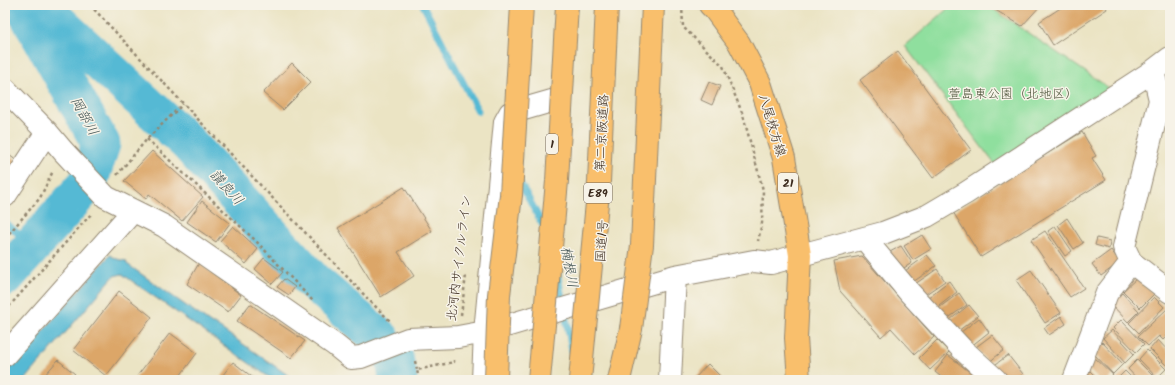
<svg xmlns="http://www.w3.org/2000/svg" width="1175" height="385" font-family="Kalam,'Klee One',sans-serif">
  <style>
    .green { fill: #8fdf9e; stroke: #65845e }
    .water { fill: #55b9d4; stroke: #487279 }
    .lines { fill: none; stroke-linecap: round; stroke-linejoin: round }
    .stream { stroke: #55b9d4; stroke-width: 7 }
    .river { stroke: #55b9d4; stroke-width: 39 }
    .building { fill: #dca667 }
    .minor-casing { stroke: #938771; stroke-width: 24 }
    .major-casing { stroke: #938771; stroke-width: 24 }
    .highway-casing { stroke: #938771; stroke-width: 24 }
    .path { stroke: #938771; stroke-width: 2.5; stroke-dasharray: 3 3; stroke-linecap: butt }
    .minor { stroke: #fff; stroke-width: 22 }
    .major { stroke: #f9bf6c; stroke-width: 22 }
    .highway { stroke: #f9bf6c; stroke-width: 22 }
    .highway-bridge-casing { stroke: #938771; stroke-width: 24; stroke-linecap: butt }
    .highway-bridge { stroke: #f9bf6c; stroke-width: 22 }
    .labels { text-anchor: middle; stroke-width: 3; stroke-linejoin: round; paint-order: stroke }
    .shield { fill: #f7f3e8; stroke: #73665b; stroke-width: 1 }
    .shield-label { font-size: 12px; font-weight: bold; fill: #3b2a1e }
    .park-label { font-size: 13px; fill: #50573e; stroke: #f7f3e8 }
    .street-label { font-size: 13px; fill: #3b2a1e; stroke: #f7f3e8 }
    .water-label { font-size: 14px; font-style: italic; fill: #435555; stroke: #f7f3e8 }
  </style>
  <rect width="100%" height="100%" fill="#f7f3e8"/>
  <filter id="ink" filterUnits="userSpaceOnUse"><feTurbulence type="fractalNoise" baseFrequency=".025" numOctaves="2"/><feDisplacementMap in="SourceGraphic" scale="8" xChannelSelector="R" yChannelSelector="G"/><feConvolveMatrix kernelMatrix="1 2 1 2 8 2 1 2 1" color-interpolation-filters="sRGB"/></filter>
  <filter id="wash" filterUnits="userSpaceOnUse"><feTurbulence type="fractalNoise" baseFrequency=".012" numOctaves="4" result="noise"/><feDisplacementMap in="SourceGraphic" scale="16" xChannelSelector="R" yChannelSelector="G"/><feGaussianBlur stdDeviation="0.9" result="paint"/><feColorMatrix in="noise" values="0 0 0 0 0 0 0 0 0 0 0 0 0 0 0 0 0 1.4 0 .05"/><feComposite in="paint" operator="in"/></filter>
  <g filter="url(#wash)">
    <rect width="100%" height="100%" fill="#ebe4c4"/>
    <path class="green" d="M952,5H987L1118,94L1000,171L905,46Z"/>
    <path class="water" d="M110,255L117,259L126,261L127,264L212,324H214L295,380H273L122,274L114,276L25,380H5V374Z"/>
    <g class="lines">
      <path class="stream" d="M423,5L478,111
        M518,179L546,231
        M5,222L32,246
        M557,272L574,360"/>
      <path class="river" d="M39,5L188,143L313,281L381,339L394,358L397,372L398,380
        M5,277L88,183L101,144L23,5"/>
    </g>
    <g id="blocks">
      <path class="building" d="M987,5H1041L1022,26Z
        M1065,5H1105L1107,9L1053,45L1039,22Z
        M898,51L971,150L933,178L860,80Z
        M292,63L311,82L283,110L263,93Z
        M709,82L720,86L712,105L701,100Z
        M1082,132L1096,156L1092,158L1106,180L981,257L953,212Z
        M152,151L203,197L182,221L149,194L146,199L124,181Z
        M5,152L17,161L5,176Z
        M404,187L432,231L398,252L414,276L381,297L338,228Z
        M202,201L230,223L216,242L187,222Z
        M1067,218L1083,243L1074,249L1058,225Z
        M233,226L258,249L246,264L220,241Z
        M1055,226L1072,251L1065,256L1048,231Z
        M1045,231L1084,288L1070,297L1031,240Z
        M922,235L931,249L913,260L904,246Z
        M1097,238L1110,241L1109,249L1095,245Z
        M901,246L912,263L899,271L888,253Z
        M1111,250L1120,262L1101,276L1092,264Z
        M927,255L936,266L913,282L905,271Z
        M862,256L934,337L915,354L891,328L881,337L840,291L834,261Z
        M264,258L283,272L272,284L255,269Z
        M199,263L241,295L228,312L187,284Z
        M937,269L945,281L923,296L915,284Z
        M1031,270L1061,313L1045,323L1016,280Z
        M1137,278L1154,294L1140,308L1123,291Z
        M284,279L295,287L289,295L277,287Z
        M949,281L957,292L935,309L927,298Z
        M119,291L152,317L106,376L73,350Z
        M1121,292L1139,311L1128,322L1110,303Z
        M959,293L967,305L944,321L936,310Z
        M1154,297L1164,307L1139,333L1129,323Z
        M250,304L305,341L291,358L237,321Z
        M969,305L978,316L954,334L946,323Z
        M1167,309L1170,312V333L1163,340L1159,336L1148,346L1138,336Z
        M1061,316L1066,324L1049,335L1044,328Z
        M979,318L989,332L970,347L960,333Z
        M1121,320L1144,344L1136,352L1113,328Z
        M1112,330L1134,354L1125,363L1103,338Z
        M170,333L197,353L177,380H134Z
        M992,335L1004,350L988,363L976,347Z
        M937,340L949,352L930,370L919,358Z
        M1158,340L1170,353V367L1169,368L1150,349Z
        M1102,342L1123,364L1113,374L1092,352Z
        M1147,350L1166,369L1157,378L1139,359Z
        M948,355L976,377L974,380H945L935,372Z
        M1008,355L1023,374L1016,380H1003L992,367Z
        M1093,356L1113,375L1108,380H1099L1084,365Z
        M58,360L75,374L70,380H47L43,377Z
        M1137,360L1157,380H1138L1128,369Z
        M233,362L256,380H219Z
        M708,364L724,380H693Z
        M1086,371L1095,380H1077Z
        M1125,371L1134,380H1116Z"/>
    </g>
  </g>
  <g filter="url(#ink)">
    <use href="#blocks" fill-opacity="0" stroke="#938771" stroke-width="1"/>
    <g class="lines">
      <defs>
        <path id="minor" d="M1153,71L1160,100L1124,247L1131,262L1170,292
          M5,89L47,132L63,151L106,197L164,226L335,345L351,358L361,357L408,339L458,337L485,332L675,276L754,261L771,263L883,233L927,216L966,193L1153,71L1170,58
          M5,196L47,132
          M864,238L909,292L962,349L996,380
          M5,355L133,211
          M483,380L485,332L505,122L510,113L555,100
          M670,380L675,276
          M1074,380L1107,293L1131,262"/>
        <path id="major" d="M710,5L714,9L739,43L760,83L784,158L800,255L796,338L799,380"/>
        <path id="highway" d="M619,380L631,329"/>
      </defs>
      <use href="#minor" class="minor-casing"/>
      <use href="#major" class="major-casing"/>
      <use href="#highway" class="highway-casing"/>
      <path class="path" d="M90,5L369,300L391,322
        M682,5L683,27L723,66L743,115L763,190L762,223L758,241
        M147,139L256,241L313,301
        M117,175L147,139L183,104
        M5,238L40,198L53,171
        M5,311L92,213
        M461,315L466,275
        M415,361L417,370
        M419,380L417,370L454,362V360"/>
      <use href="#minor" class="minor"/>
      <use href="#major" class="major"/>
      <use href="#highway" class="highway"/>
      <defs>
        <path id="highway-bridge" d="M631,329L642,245L653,5
          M496,379L499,295L511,195L522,5
          M539,380L557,181L567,5
          M580,380L599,182L607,5"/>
      </defs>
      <use href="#highway-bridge" class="highway-bridge-casing"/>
      <use href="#highway-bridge" class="highway-bridge"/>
    </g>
  </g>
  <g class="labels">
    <g class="shield">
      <rect x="546" y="134" width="12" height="20" rx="3"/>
      <rect x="778" y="173" width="20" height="20" rx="3"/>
      <rect x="584" y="183" width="28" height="20" rx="3"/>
    </g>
    <g class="shield-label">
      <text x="552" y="148">1</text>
      <text x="788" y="187">21</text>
      <text x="598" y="197">E89</text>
    </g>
    <g class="park-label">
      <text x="1013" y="98">萱島東公園（北地区）</text>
    </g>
    <g class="street-label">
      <text transform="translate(773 125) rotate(73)" y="5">八尾枚方線</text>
      <text transform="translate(601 133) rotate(-87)" y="5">第二京阪道路</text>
      <text transform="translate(601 241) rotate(-86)" y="5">国道1号</text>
      <text transform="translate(458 258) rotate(-83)" y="5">北河内サイクルライン</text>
    </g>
    <g class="water-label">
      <text transform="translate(85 116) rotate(61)" y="5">岡部川</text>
      <text transform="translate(227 187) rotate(48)" y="5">讃良川</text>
      <text transform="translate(570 267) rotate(80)" y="5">楠根川</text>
    </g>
  </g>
  <rect width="1175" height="385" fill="none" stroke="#f7f3e8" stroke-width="20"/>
</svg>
